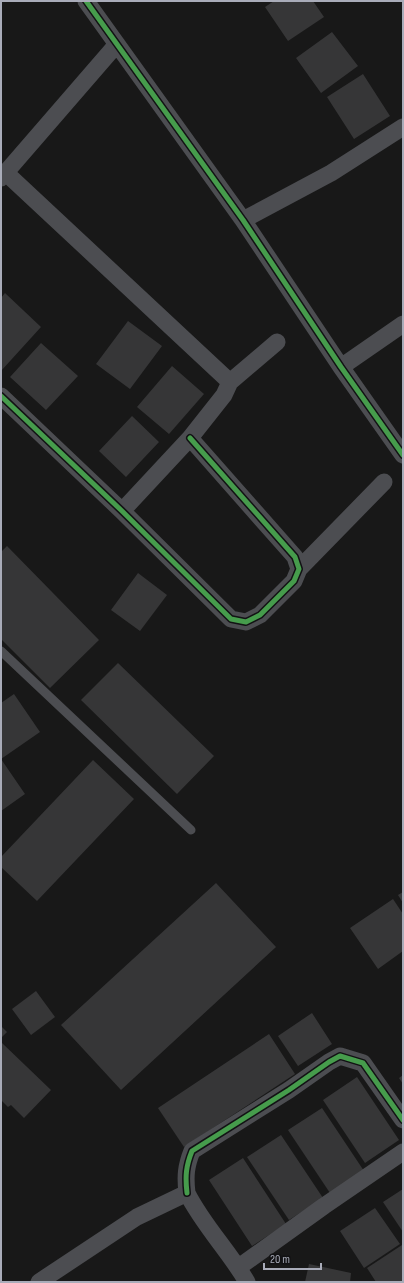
<svg xmlns="http://www.w3.org/2000/svg" width="404" height="1283" font-family="'Sofia Sans Condensed',sans-serif">
  <style>
    .building { fill: #363637 }
    .lines { fill: none; stroke-linecap: round; stroke-linejoin: round }
    .service { stroke: #4c4d51; stroke-width: 9 }
    .minor { stroke: #4c4d51; stroke-width: 17 }
    .cycleway-casing { stroke: #121214; stroke-width: 8 }
    .cycleway { stroke: #469c4c; stroke-width: 5 }
  </style>
  <rect width="100%" height="100%" fill="#181818"/>
  <path class="building" d="M274,1H313L324,17L288,41L265,7Z
    M332,32L358,66L321,93L296,58Z
    M363,74L390,116L354,139L327,97Z
    M5,293L41,327L1,371V298Z
    M128,321L162,346L130,389L96,364Z
    M41,343L78,376L46,410L10,377Z
    M172,366L204,394L169,434L137,407Z
    M132,416L159,442L126,477L99,451Z
    M7,546L99,640L50,688L1,639V552Z
    M138,573L167,595L140,631L111,610Z
    M118,663L214,756L177,794L81,700Z
    M14,694L40,732L1,759L25,794L1,811V703Z
    M93,760L134,799L37,901L1,867V857Z
    M216,883L276,947L121,1090L61,1025Z
    M403,892V903L398,895Z
    M393,899L403,914V951L378,969L350,928Z
    M36,991L55,1017L31,1035L12,1009Z
    M312,1013L332,1044L298,1066L278,1036Z
    M1,1026L7,1032L1,1038Z
    M269,1034L295,1074L184,1147L158,1108Z
    M1,1042L51,1090L24,1118L11,1105L8,1107L1,1100Z
    M403,1075V1084L399,1078Z
    M357,1077L399,1140L365,1163L323,1100Z
    M322,1108L364,1171L330,1193L288,1130Z
    M281,1135L323,1198L289,1220L247,1157Z
    M243,1158L286,1224L252,1246L209,1180Z
    M403,1189V1232L383,1202Z
    M375,1208L400,1244L364,1268L340,1231Z
    M402,1245L403,1282H376L367,1268Z
    M309,1264L351,1273L350,1282H305Z"/>
  <g class="lines">
    <path class="service" d="M1,651L191,830"/>
    <path class="minor" d="M86,1L243,220L341,367L403,455
      M6,173L230,382
      M1,178L117,44
      M243,220L331,173L403,127
      M341,367L403,324
      M1,396L122,511L231,619L246,622L260,615L294,581L299,569L295,557L190,438
      M122,511L190,438L224,395L230,382L277,342
      M299,569L384,482
      M187,1193C185,1176 186,1166 192,1151L289,1090L329,1062L340,1056L363,1063L403,1120
      M239,1267L324,1206L403,1152
      M39,1282L137,1217L187,1193C203,1225 229,1251 247,1282"/>
    <defs>
      <path id="cycleway" d="M86,1L243,220L341,367L403,455
        M1,396L122,511L231,619L246,622L260,615L294,581L299,569L295,557L190,438
        M187,1193C185,1176 186,1166 192,1151L289,1090L329,1062L340,1056L363,1063L403,1120"/>
    </defs>
    <use href="#cycleway" class="cycleway-casing"/>
    <use href="#cycleway" class="cycleway"/>
  </g>
  <rect width="404" height="1283" fill="none" stroke="#a9acb9" stroke-width="4"/>
  <path d="M264 1263v6h57v-6" fill="none" stroke="#a9acb9" stroke-width="2"/>
  <text x="270" y="1263" font-size="12" fill="#a9acb9" stroke="#121214" stroke-width="3" paint-order="stroke">20 m</text>
</svg>
